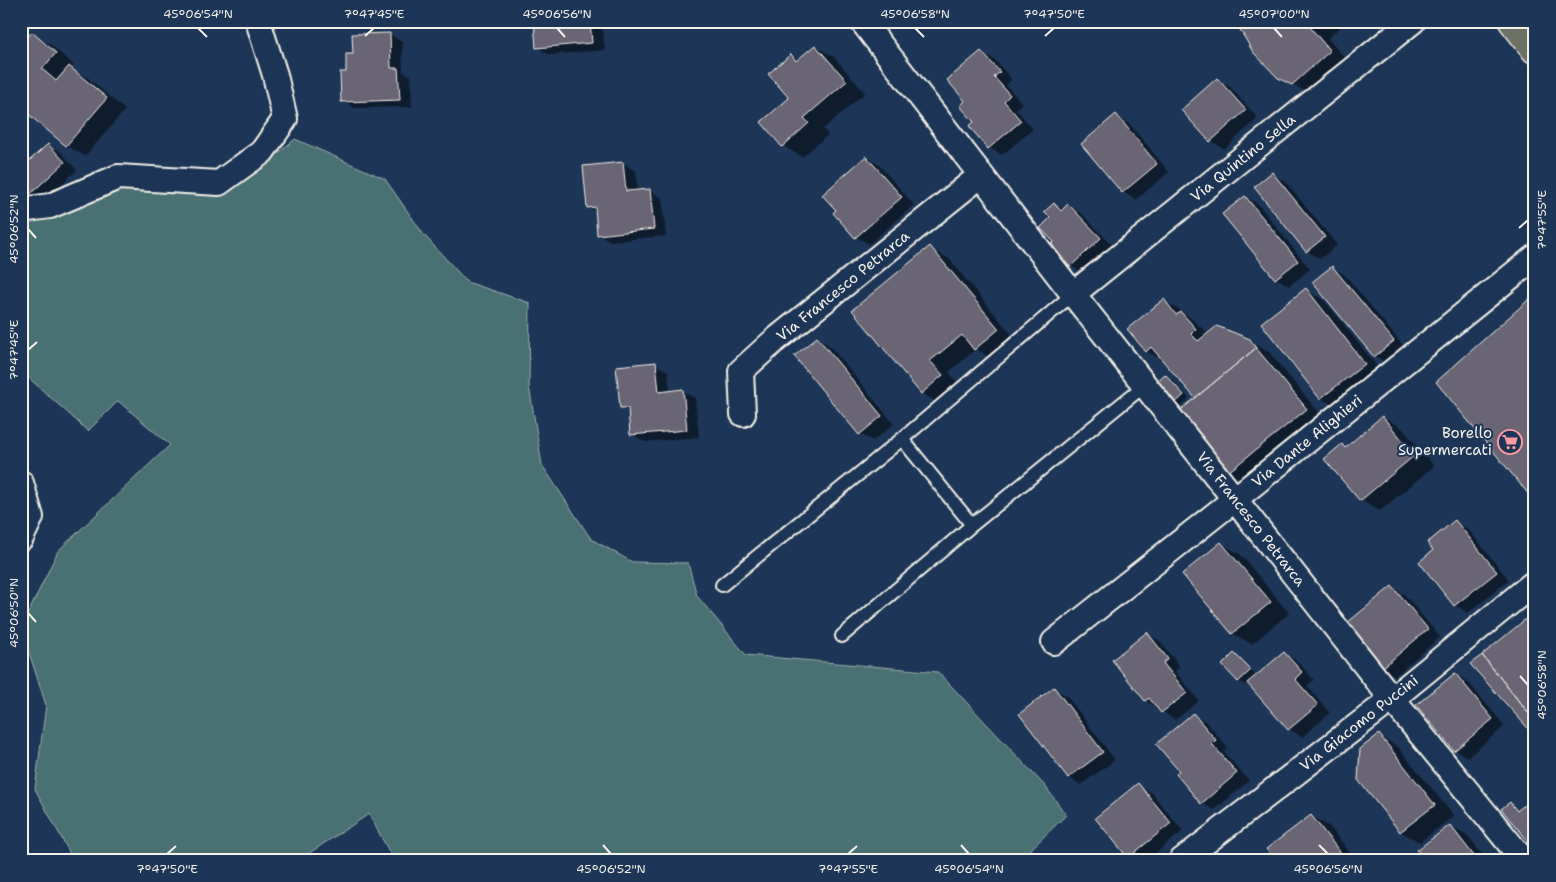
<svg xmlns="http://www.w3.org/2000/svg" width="1556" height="882" font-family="'Shantell Sans',sans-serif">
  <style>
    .green { fill: #4a6f72; stroke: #9fb0ad }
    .shadow { fill: #0007 }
    .building { fill: #696575; stroke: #f4f1e8 }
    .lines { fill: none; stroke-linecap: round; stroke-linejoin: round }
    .service-casing { stroke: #f4f1e8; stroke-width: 16 }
    .minor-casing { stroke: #f4f1e8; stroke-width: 28 }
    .primary-casing { stroke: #f4f1e8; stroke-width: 31 }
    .service { stroke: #1d3557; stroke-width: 12 }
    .minor { stroke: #1d3557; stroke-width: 24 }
    .primary { stroke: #6c7065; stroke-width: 28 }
    .ticks { fill: none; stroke: #f4f1e8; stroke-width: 2 }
    .labels { text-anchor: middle; stroke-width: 4; stroke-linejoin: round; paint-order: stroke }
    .street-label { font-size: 15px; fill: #f4f1e8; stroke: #1d3557 }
    .poi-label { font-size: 15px; fill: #f4f1e8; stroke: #1d3557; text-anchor: end }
    .neatline { fill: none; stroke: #f4f1e8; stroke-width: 2 }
    .ticks-label { font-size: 12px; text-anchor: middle; fill: #f4f1e8 }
  </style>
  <rect width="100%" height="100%" fill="#1d3557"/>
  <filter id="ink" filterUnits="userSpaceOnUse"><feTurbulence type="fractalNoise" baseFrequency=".02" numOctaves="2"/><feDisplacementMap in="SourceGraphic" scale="10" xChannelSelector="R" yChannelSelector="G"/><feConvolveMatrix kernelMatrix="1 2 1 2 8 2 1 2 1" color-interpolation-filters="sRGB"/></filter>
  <g filter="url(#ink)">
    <path class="green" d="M295,139L385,179L424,235L467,282L530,303L529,386L542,465L591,539L632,562L688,563L697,596L746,655L938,672L1045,786L1066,815L1026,854L1036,861H394L369,814L297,861H74L35,789L46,705L21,628L58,551L170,445L118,401L88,431L21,371V216L120,187L219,190L255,173Z"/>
    <path class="shadow" d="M529,21H602L605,50L550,55L537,47L535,25Z
      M1236,21H1341L1344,24L1328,38L1349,63L1312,95L1278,77Z
      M32,34L51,45L74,65L71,69L88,78L125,110L85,156L66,145L21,106Z
      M389,34L402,42L403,72L411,76L412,107L355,108L342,101L347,73L354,55Z
      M815,46L834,57L865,93L823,129L828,135L802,157L783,146L790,98L791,56L799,60Z
      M982,52L995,60L1012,80L1006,85L1022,103L1016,109L1033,129L1002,155L989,148L971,126L975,122L967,101Z
      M1217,80L1230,87L1258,118L1224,149L1211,141L1183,110Z
      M1116,116L1129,123L1169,172L1136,200L1123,192L1082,144Z
      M48,145L61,152L77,170L40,203L27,196Z
      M866,157L879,165L914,205L869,244L856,237Z
      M623,163L636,171L638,191H650L662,198L666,236L611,241L598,234L597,212L588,207Z
      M1272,174L1285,181L1337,245L1320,259L1307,251L1255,187Z
      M1245,197L1258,204L1310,269L1289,286L1276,278L1224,214Z
      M1054,204L1064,210L1069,206L1081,213L1113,246L1084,274L1071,266L1052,246L1055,242L1052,218Z
      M930,248L949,259L1017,341L994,360L976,349L949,372L961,387L940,404L921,393Z
      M1332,268L1345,275L1406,349L1388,364L1375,356L1314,283Z
      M1306,290L1325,301L1384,375L1340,409L1321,398L1263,323Z
      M1164,301L1183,312L1209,334L1249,340L1269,352L1325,420L1247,483L1228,472L1197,399L1165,362L1146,351Z
      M817,338L830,346L894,424L873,441L860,434Z
      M655,364L668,371L670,392L682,391L695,398L699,437L645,442L632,434L629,412L622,407Z
      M1165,375L1172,379L1189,399L1180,408L1174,404Z
      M1383,417L1402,428L1434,466L1380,511L1360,500L1342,446L1346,448Z
      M1456,522L1468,529L1509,580L1468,613L1455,605L1420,562L1435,551Z
      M1221,543L1240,554L1289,613L1252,644L1233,634L1184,575Z
      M1392,587L1405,595L1440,637L1395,676L1382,668Z
      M1527,620L1535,624V734L1472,664Z
      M1147,634L1160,641L1180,667L1175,671L1199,701L1175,720L1145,700Z
      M1284,653L1297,661L1314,680L1307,686L1330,713L1302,737L1289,729L1248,682L1245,685L1239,681L1224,665L1234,655L1257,676Z
      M1455,674L1468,682L1505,726L1468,757L1455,750Z
      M1054,689L1067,696L1115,760L1081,785L1068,777Z
      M1193,715L1206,722L1228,748L1224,752L1249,781L1214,810L1202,803Z
      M1379,736L1398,747L1454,816L1420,842L1401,832L1359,780Z
      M1138,785L1151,792L1183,831L1146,861H1136L1129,857Z
      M1311,816L1330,827L1356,861H1277Z
      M1450,826L1469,837L1487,861H1427Z"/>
    <path class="building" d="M534,21H590L592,43L536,48Z
      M1235,21H1316L1310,27L1330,51L1292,85L1278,78L1253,52Z
      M32,32L56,53L42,69L56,81L69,66L107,98L66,146L21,108V45Z
      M390,33L391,68H398L400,100L341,102L340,72H346V54H353L352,34Z
      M815,45L847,81L804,118L809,123L782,147L761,122L789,98L768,74L791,54L796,61Z
      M981,51L1000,72L994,77L1010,95L1004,101L1021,121L988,149L969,126L974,122L960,106L965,101L947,80Z
      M1217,78L1246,110L1210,142L1181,110Z
      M1116,114L1157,164L1122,193L1081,144Z
      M48,144L65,162L27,197L21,191V168Z
      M866,156L902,197L855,238L833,213L836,210L822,195Z
      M623,162L626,191L650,189L654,229L597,235L595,207L587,208L583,166Z
      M1272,172L1325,237L1306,252L1254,187Z
      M1245,196L1298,261L1275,279L1222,214Z
      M1054,203L1061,211L1068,204L1101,238L1070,267L1050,246L1054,242L1040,228L1050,218L1044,212Z
      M930,246L999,329L974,350L962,335L930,361L943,375L921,394L852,310Z
      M1332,266L1394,341L1374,357L1312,282Z
      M1306,288L1365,364L1320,399L1261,323Z
      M1535,294V502L1436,382Z
      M1164,299L1176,315L1181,312L1196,329L1191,334L1198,341L1217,326L1250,339L1256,348L1195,398L1151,347L1146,352L1127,329Z
      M817,337L882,416L859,435L794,356Z
      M1256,348L1307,409L1227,473L1177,413Z
      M656,362L659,392L683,389L687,430L630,435L628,408H620L616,366Z
      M1165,374L1184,395L1173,405L1154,384Z
      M1382,416L1415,455L1360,501L1324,459L1342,444L1345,448Z
      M1455,520L1497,572L1454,606L1419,562L1433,550L1427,543Z
      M1221,542L1271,602L1232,634L1182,574Z
      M1392,586L1428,629L1381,669L1360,644L1363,642L1347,623Z
      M1527,618L1535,627L1533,719L1482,655Z
      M1147,632L1168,659L1163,663L1187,693L1161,713L1149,698L1145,701L1112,660Z
      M1284,652L1302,672L1295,679L1318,705L1288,730L1247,683Z
      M1234,653L1251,670L1238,682L1222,665Z
      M1482,655L1533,719L1535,717V736L1470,664Z
      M1455,673L1493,719L1454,751L1416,705Z
      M1054,687L1103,752L1068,778L1019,714Z
      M1193,713L1216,740L1212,744L1237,773L1201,804L1176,774L1179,771L1156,744Z
      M1379,734L1435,805L1400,832L1358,780L1360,749Z
      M1138,783L1171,823L1128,858L1095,818Z
      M1535,796V849L1501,809L1510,802L1517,811Z
      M1311,815L1347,861H1276L1266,849Z
      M1450,825L1478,861H1425L1417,850Z"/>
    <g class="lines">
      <defs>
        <path id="service" d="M972,525L1145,385
          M722,585L902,439L1073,294
          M842,636L972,525L902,439"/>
        <path id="minor" d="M862,21L1073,294L1392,699L1524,861
          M21,210L50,206L118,177L219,183L262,152L285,119L275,75L258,21
          M1073,294L1413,21
          M743,414L741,371L774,341L980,176
          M21,483L31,517L21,538
          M1054,642L1235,499L1535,257
          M1181,861L1392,699L1535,582"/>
        <path id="primary" d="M1513,21L1535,49"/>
      </defs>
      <use href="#service" class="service-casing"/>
      <use href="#minor" class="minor-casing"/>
      <use href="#primary" class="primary-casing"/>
      <use href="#service" class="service"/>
      <use href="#minor" class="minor"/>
      <use href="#primary" class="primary"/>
    </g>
  </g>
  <path class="ticks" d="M198,28L207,37M557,28L565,37M915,28L924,37M1274,28L1282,37M365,36L374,28M1045,36L1054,28M1519,228L1528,220M28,229L36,238M28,350L37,342M28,613L36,622M1520,676L1528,685M603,845L611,854M961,845L969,854M1319,845L1328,854M167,854L176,846M848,854L857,846"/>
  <defs>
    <symbol id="supermarket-ring" viewBox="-11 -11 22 22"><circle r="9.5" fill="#1d3557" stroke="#ff9aa2" stroke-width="1.5"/><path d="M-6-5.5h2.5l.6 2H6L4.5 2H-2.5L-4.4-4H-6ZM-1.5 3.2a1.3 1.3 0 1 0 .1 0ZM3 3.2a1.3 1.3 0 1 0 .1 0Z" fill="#ff9aa2"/></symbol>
  </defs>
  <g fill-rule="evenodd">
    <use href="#supermarket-ring" x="1496" y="428" width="28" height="28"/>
  </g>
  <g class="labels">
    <g class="street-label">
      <text transform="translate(1243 158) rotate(-39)" y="5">Via Quintino Sella</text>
      <text transform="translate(843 286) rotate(-39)" y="5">Via Francesco Petrarca</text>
      <text transform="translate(1307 441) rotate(-39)" y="5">Via Dante Alighieri</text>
      <text transform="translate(1251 519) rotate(52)" y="5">Via Francesco Petrarca</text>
      <text transform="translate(1359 723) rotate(-38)" y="5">Via Giacomo Puccini</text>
    </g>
    <g class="poi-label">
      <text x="1492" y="438">Borello<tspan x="1492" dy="17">Supermercati</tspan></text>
    </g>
  </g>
  <rect width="1556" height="882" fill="none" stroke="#1d3557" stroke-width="55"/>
  <rect x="28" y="28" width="1500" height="826" class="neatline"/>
  <g class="ticks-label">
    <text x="198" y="18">45°06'54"N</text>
    <text x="374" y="18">7°47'45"E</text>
    <text x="557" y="18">45°06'56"N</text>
    <text x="915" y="18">45°06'58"N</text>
    <text x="1054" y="18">7°47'50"E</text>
    <text x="1274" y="18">45°07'00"N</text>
    <text transform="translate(1542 220) rotate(-90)" y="4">7°47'55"E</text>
    <text transform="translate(14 229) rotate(-90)" y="4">45°06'52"N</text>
    <text transform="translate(14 350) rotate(-90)" y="4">7°47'45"E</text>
    <text transform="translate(14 613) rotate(-90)" y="4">45°06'50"N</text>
    <text transform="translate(1542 685) rotate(-90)" y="4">45°06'58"N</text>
    <text x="167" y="873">7°47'50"E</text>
    <text x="611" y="873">45°06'52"N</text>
    <text x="848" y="873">7°47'55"E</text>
    <text x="969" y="873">45°06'54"N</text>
    <text x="1328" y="873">45°06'56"N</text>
  </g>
</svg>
